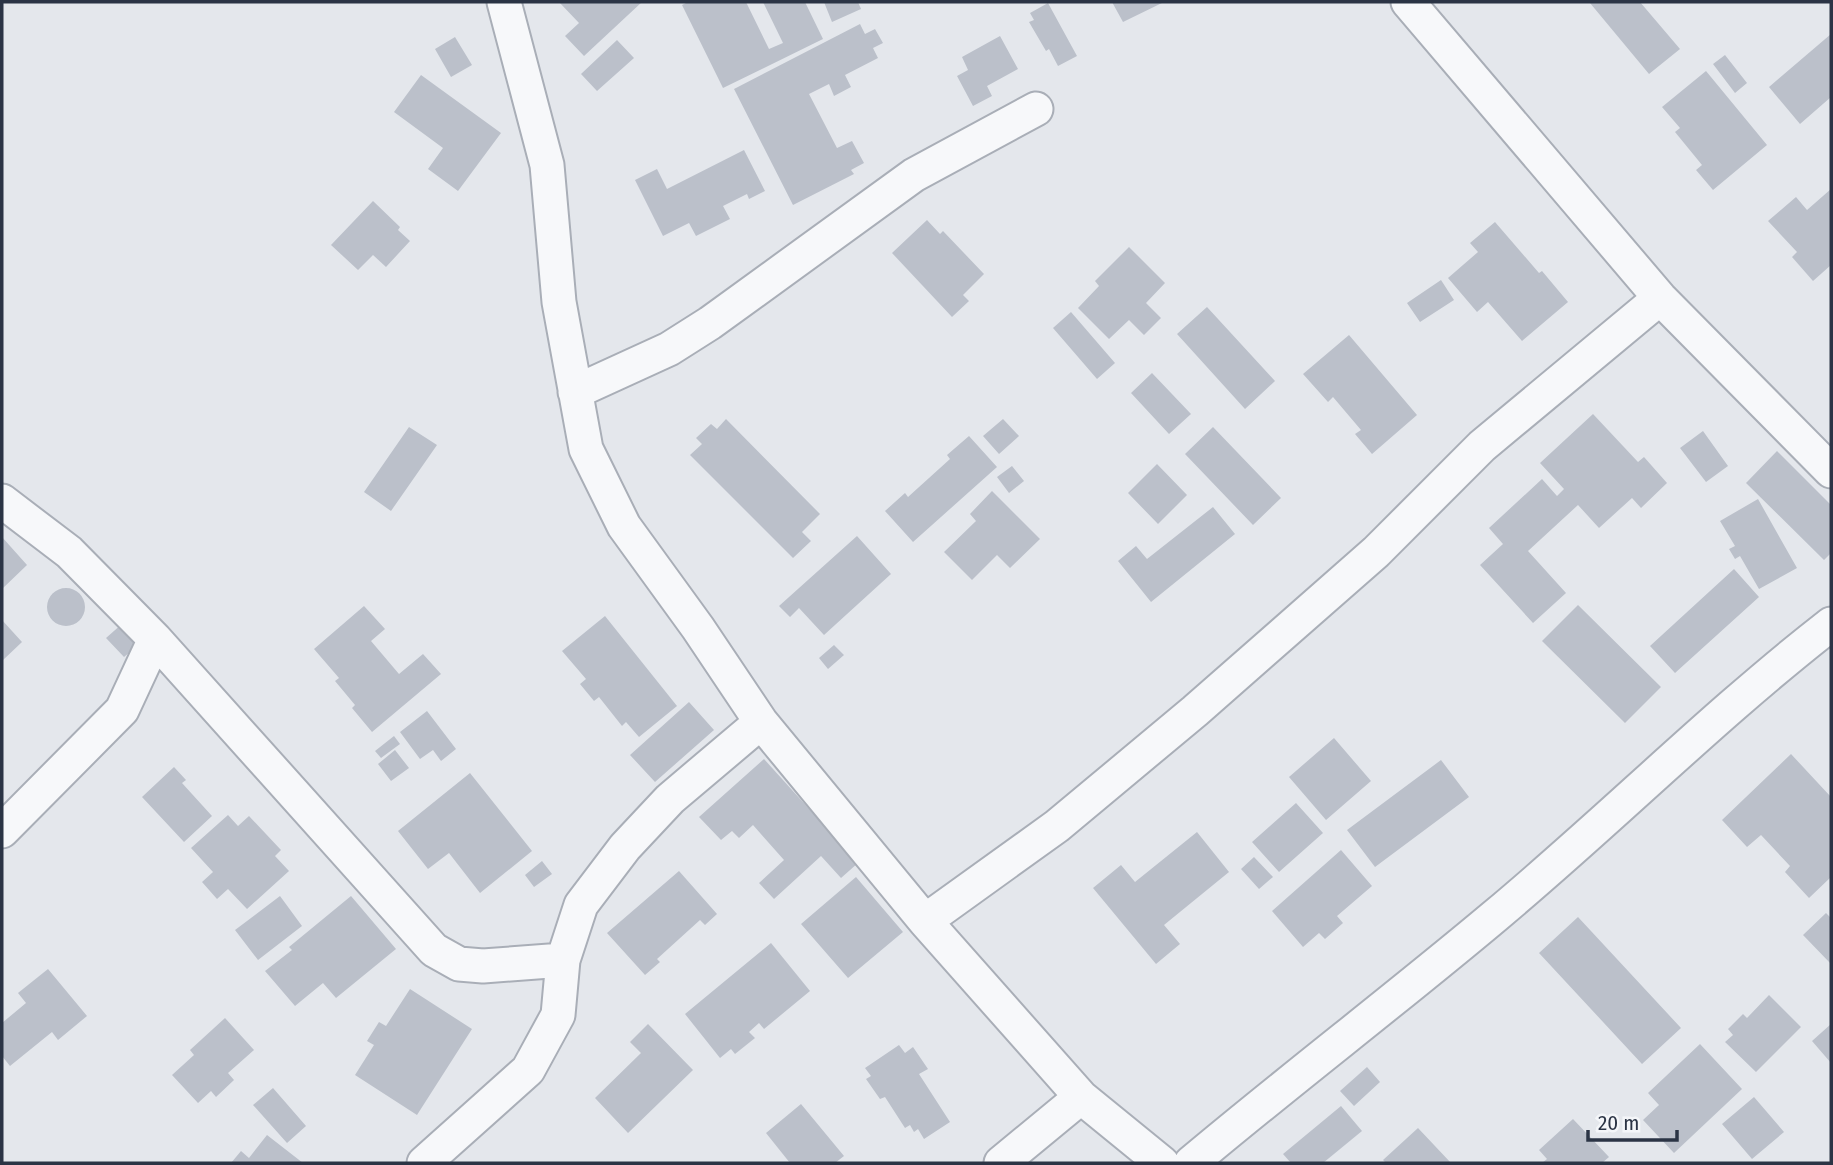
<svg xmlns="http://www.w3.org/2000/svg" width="1833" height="1165" font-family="'Fira Sans Condensed',sans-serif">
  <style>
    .building { fill: #bbc0ca }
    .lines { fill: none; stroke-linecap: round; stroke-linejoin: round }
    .minor-casing { stroke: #a9aeb7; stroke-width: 37 }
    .minor { stroke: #f7f8fa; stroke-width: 33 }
  </style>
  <rect width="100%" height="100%" fill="#e4e7ec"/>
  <path class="building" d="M559,2H642L584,56L565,36L579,23Z
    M688,2H746L769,49L783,43L763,2H805L823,39L723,88L682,5Z
    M824,2H858L861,9L832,22Z
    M1112,2H1164L1123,22Z
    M1592,2H1640L1680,49L1649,74L1590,3Z
    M1048,3L1077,56L1058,66L1049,49L1046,51L1029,22L1034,20L1030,13Z
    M860,24L865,34L875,29L883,43L873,48L878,58L845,75L851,87L834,96L829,84L809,94L837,148L852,141L864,163L851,170L854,174L793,205L734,89Z
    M1831,34V97L1800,124L1769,87Z
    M1000,36L1018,69L987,86L992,96L973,106L957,76L968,70L962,57Z
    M455,37L472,65L451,77L435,49Z
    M617,40L634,58L597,91L581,74Z
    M1725,55L1747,83L1735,93L1713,64Z
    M1706,71L1767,145L1713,190L1696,170L1702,165L1675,132L1680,128L1662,107Z
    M421,75L501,133L458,191L428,169L443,148L394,112Z
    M744,150L765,191L749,199L747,194L723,206L730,219L696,236L689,223L663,236L635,180L657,169L667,189Z
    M1831,189V265L1813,281L1792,257L1797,252L1768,221L1796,197L1807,210Z
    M373,201L400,227L398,230L410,241L386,267L373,255L358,270L331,245Z
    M927,220L940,234L943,231L984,274L963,295L969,301L952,317L892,253Z
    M1495,222L1539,273L1542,271L1568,302L1522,341L1488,302L1477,312L1448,278L1478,252L1470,243Z
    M1129,247L1165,283L1146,303L1161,318L1144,335L1129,320L1109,339L1078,308L1099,286L1095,281Z
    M1441,280L1454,300L1420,322L1407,303Z
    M1207,307L1275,381L1245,409L1177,334Z
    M1071,312L1115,363L1097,379L1053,328Z
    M1349,335L1417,415L1372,454L1355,434L1361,430L1333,397L1328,402L1303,374Z
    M1152,373L1191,414L1169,434L1131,393Z
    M1593,414L1638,462L1644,457L1667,483L1641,508L1632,498L1599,528L1578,505L1528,551L1566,593L1533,623L1480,565L1503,544L1489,528L1542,479L1557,496L1564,489L1540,463Z
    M726,419L820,514L802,532L811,541L793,558L690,455L702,444L696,438L711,424L717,429Z
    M1003,419L1019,436L999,454L983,436Z
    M409,427L437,445L391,511L364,492Z
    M1213,427L1281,498L1253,525L1185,454Z
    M1703,431L1728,466L1706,482L1680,448Z
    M969,436L997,467L913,542L885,511L905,493L908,497L950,459L947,455Z
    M1777,451L1831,505V553L1824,560L1746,483Z
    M1157,464L1187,495L1158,524L1128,493Z
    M1012,466L1024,481L1009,493L997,477Z
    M992,491L1040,539L1010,568L997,555L972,580L944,552L976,521L970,514Z
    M1758,499L1797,568L1759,589L1740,556L1735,559L1729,549L1735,546L1720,521Z
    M1213,507L1235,534L1151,602L1118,561L1136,546L1147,559Z
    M857,536L891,574L824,635L799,608L790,617L779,606Z
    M2,537L27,565L2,589Z
    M1734,569L1759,597L1675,673L1650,646Z
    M47 607a19 19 0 1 1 38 0a19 19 0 1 1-38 0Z
    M1578,605L1661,687L1625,723L1542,641Z
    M364,606L385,629L371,641L399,674L423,654L441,674L372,732L352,708L355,705L335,681L339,678L314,649Z
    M605,616L677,706L639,737L626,722L622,726L599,697L594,701L580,684L586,679L562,651Z
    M2,620L22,642L2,661Z
    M123,623L141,643L124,657L106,638Z
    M834,645L844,655L828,669L819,658Z
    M689,702L714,730L655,782L630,755Z
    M427,711L456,749L441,761L433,750L420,759L400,732Z
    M394,736L400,744L381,758L375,751Z
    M1334,738L1371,781L1326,820L1289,777Z
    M395,750L409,768L391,781L378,764Z
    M1791,754L1831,797V877L1809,898L1785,872L1790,866L1761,835L1747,847L1722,820Z
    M764,759L858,863L841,878L821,856L774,899L759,883L784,860L753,825L739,838L732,831L721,840L699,817Z
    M1441,760L1469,797L1375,867L1347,830Z
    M174,767L186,780L182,783L212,816L184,842L142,797Z
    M470,773L532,851L480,893L449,853L428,869L398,831Z
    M1296,803L1323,833L1279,872L1252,842Z
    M228,815L238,826L249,816L281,850L275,856L289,871L247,909L228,889L217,899L202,882L213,872L191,848Z
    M1197,832L1229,872L1164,925L1180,944L1156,964L1093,888L1121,865L1135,882Z
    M1341,850L1372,886L1337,916L1343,923L1325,939L1319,933L1303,947L1272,911Z
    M1254,857L1273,877L1259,889L1241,869Z
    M542,861L552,874L534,887L525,875Z
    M679,871L717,914L705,925L700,920L657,959L660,962L645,975L607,933Z
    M856,877L903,932L848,978L801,924Z
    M280,896L302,926L258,960L235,930Z
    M351,896L396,949L336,998L323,983L295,1006L265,971L292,950L289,947Z
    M1826,913L1831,918V964L1803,935Z
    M1578,917L1681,1028L1642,1064L1539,953Z
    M771,943L810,991L764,1029L759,1023L749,1032L755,1038L735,1054L731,1049L720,1058L685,1014Z
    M48,969L87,1016L58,1040L52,1032L10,1066L2,1056V1023L26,1003L18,993Z
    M410,989L472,1029L417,1115L355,1075L374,1045L367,1041L379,1022L386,1026Z
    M1769,995L1801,1027L1756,1072L1725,1042L1733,1035L1728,1029L1743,1014L1747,1018Z
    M225,1018L254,1050L228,1073L234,1080L216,1097L211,1091L198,1103L172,1075L194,1055L190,1050Z
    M648,1024L693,1070L628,1133L595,1098L641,1053L630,1042Z
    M1831,1024V1063L1812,1041Z
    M1700,1044L1742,1089L1674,1153L1643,1120L1659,1105L1648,1093Z
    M899,1045L905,1053L913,1047L928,1069L919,1074L950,1122L924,1139L918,1129L914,1132L910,1125L905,1128L885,1097L880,1099L866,1079L871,1076L865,1068Z
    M1367,1067L1380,1082L1354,1106L1340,1091Z
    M273,1088L306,1126L287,1143L253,1105Z
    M1754,1097L1784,1132L1752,1159L1722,1124Z
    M801,1104L844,1156L835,1163H790L766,1133Z
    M1341,1106L1362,1131L1323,1163H1291L1283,1154Z
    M1573,1119L1609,1157L1602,1163H1542L1547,1159L1539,1150Z
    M1418,1128L1451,1163H1386L1383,1160Z
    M267,1135L303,1163H231L241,1151L249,1158Z"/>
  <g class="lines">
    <defs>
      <path id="minor" d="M504,2L547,165L559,302L586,449L624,526L698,628L761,722L925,921L1081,1097L1162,1163
        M1408,2L1660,298L1831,471
        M575,392L669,349L710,323L914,175L1036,109
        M2,501L69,552L155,639L122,710L2,831
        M155,639L434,950L459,964L483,966L563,960
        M925,921L1057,826L1195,711L1376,552L1482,446L1660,298
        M424,1163L528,1070L558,1015L563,960L581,905L625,847L670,799L761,722
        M1001,1163L1081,1097
        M1191,1163C1291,1079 1395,1000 1495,916C1609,821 1714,715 1831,624"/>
    </defs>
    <use href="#minor" class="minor-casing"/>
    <use href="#minor" class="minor"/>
  </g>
  <rect width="1833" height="1165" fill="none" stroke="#2b3445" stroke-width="7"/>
  <path d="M1588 1130v10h89v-10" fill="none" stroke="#2b3445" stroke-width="3.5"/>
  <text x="1598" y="1130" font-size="21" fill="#2b3445" stroke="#f4f6f9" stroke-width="5" paint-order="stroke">20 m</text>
</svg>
